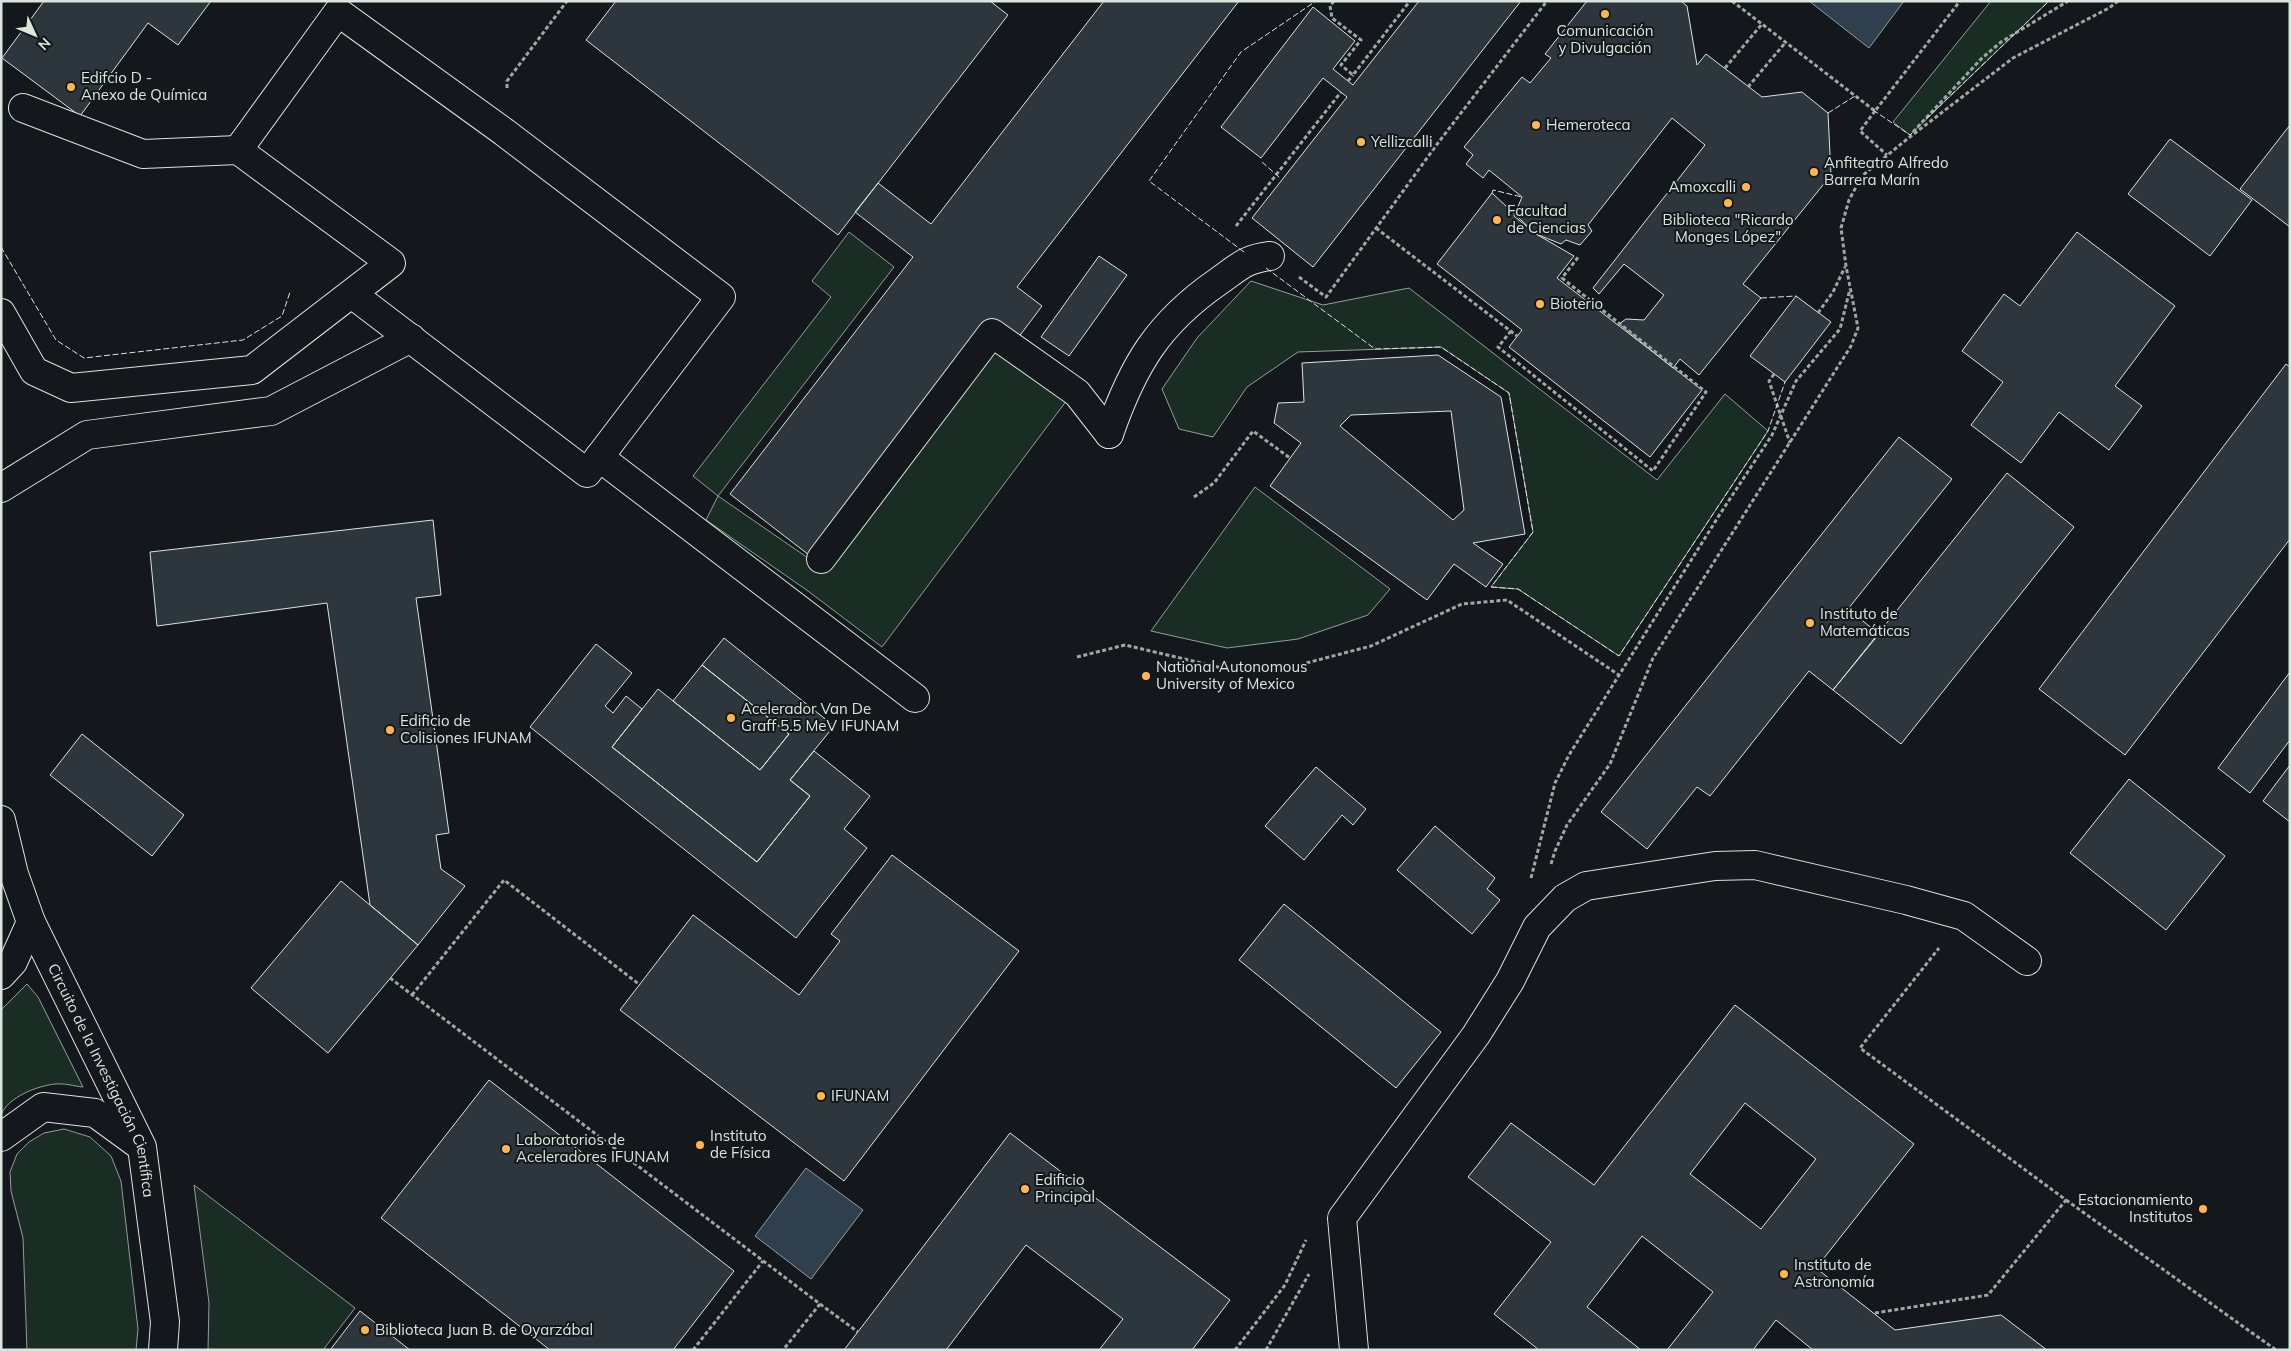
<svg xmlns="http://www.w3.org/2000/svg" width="2291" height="1351" font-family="Mulish,sans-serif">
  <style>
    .green { fill: #1a2d24; stroke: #939e99 }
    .water { fill: #2f3f4d; stroke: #939e99 }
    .building { fill: #2c363c; stroke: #d8e6dc; fill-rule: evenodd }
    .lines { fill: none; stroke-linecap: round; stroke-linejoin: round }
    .minor-casing { stroke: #d8e6dc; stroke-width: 30 }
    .path { stroke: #9da8a2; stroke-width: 3; stroke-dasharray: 4 2.5; stroke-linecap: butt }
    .minor { stroke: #14181c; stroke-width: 28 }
    .fence { stroke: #d8e6dc; stroke-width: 1; stroke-dasharray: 6 2.5; stroke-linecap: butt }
    .poi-dot { fill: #ffb74d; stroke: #14181c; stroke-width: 2 }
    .labels { text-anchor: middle; stroke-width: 4; stroke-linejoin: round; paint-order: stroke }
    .poi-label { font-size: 15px; fill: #d8e6dc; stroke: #14181c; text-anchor: start }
    .street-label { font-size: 15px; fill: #d8e6dc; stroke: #14181c }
  </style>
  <rect width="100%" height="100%" fill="#14181c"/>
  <path class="green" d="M1991,1H2049L1910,135L1893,122Z
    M849,232L894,267L718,496L824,569L995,341L1070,396L882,647L808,591L706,520L718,496L693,476L831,297L812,281Z
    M1251,281L1323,305L1409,288L1657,480L1725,394L1768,431L1619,656L1518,589L1491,587L1533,532L1509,393L1441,347L1298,352L1247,387L1213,437L1179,429L1162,389L1197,338Z
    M1255,487L1390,589L1368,615L1298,639L1227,648L1151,631Z
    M27,984L38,997L83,1087C74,1086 64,1083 55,1084C37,1086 8,1097 1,1115V1010Z
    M64,1129L90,1137L111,1156L121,1181L138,1329L136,1350H27L23,1238L11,1191L10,1172L17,1154L29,1142L44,1133Z
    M194,1185L355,1308L323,1350H208L209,1303Z"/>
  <path class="water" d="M1809,1H1904L1869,48Z
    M806,1168L863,1210L811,1279L755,1236Z"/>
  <path class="building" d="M44,1H211L178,45L148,23L80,116L2,58Z
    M616,1H990L1008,15L838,235L586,40Z
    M1104,1H1239L1017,287L1042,306L1012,346L986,326L809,555L730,494L913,257L855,212L878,183L931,224Z
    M1419,1H1521L1313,267L1252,218L1347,97L1323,78L1261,158L1221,127L1313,7L1355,41L1333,69L1353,85Z
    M1587,1H1681L1687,6L1697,65L1706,54L1762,97L1802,92L1828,113L1831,175L1743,284L1761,298L1699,375L1680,359L1673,368L1619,324L1626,319L1644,320L1664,295L1624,264L1599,294L1593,288L1705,145L1672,118L1588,225L1592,231L1580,245L1566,240L1561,244L1536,234L1514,216L1522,197L1489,170L1483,178L1466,164L1473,155L1464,147L1522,77L1530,83L1551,58L1545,54Z
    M2290,125V227L2240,189Z
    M2170,139L2252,200L2210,256L2128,194Z
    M1492,193L1536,234L1574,256L1557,278L1702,390L1650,457L1509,347L1522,330L1437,264Z
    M2077,232L2175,306L2115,386L2142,406L2109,450L2059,412L2021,463L1971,425L2003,382L1962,351L2004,294L2020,306Z
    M1099,256L1127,275L1069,356L1041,337Z
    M1796,296L1831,322L1785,382L1750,356Z
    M1438,355L1501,397L1525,534L1473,543L1503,564L1486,587L1454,564L1427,600L1270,486L1301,443L1274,423L1278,403L1304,402L1302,363ZM1451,411L1464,510L1453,520L1340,426L1351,415Z
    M2286,364L2290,367V539L2125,755L2039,689Z
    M1899,437L1952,479L1848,609L1879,634L1833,690L1809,671L1710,796L1697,787L1647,849L1601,812Z
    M2007,473L2074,527L1901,744L1833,690Z
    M433,520L441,595L416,598L449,833L436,835L441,869L465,886L418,945L370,905L327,603L157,626L150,552Z
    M724,638L834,726L790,780L810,796L757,862L612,747L658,689L760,770L789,734L702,665Z
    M596,644L632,673L605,706L613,713L626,696L642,709L612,747L757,862L810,796L790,780L814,751L870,796L844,829L867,848L796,938L530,727Z
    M702,665L789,734L760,770L673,701Z
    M2290,672V740L2250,793L2218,768Z
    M82,734L184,815L152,856L50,775Z
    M2290,765V822L2263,801Z
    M1316,767L1366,809L1353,825L1342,815L1304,860L1265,826Z
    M2129,779L2225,856L2166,930L2070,853Z
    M1435,826L1495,878L1487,889L1500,900L1472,934L1397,870Z
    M892,855L1019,951L844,1181L620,1010L693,915L799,995L840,941L831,934Z
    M341,881L418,945L328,1053L251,988Z
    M1284,904L1441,1032L1396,1088L1239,960Z
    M1735,1005L1914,1144L1816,1268L1895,1330L2001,1315L2047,1350H1813L1776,1320L1753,1350H1667L1713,1292L1642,1236L1587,1307L1641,1350H1539L1494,1314L1551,1242L1468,1177L1511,1123L1594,1185ZM1745,1103L1816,1159L1761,1229L1690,1174Z
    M489,1080L734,1271L673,1350H550L381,1218Z
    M1010,1133L1230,1300L1192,1350H1099L1123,1319L1026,1245L946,1350H844Z
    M360,1311L410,1350H330Z"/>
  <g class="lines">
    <defs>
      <g id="minor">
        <path d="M23,108L143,154L238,150"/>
        <path d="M1,313L34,371L71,388L252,370L391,263L238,150L338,12L504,132L721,297L587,473L352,294"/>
        <path d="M1109,434C1133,365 1158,323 1219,281C1239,267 1245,259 1270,256"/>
        <path d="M599,457L915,698"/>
        <path d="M1,488L87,435L271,411L411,338"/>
        <path d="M821,559L992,333L1077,393L1109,434"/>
        <path id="s1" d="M1,820L14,874L31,922L142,1147L165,1322L163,1350"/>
        <path d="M1,975L13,962L31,922"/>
        <path d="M1,1137L43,1107L95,1113L139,1145"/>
        <path d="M1354,1350L1342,1218L1476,1035L1510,981L1537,927L1565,898L1586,886L1715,866L1755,865L1906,900L1964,916L2027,961"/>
      </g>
    </defs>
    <use href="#minor" class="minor-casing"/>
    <path class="path" d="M1334,1L1330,6L1332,18L1361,40L1341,65L1353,75L1410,1
      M1732,1L1875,111L1960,1
      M1725,68L1762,24
      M1348,81L1353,75
      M1748,87L1785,43
      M507,88V81L567,1
      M1875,111L1860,131L1887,155
      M1913,132L1981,59L2001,42L2068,1
      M1236,226L1341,92
      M1376,228L1517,336
      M1299,277L1326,297L1438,143L1547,1
      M1818,313L1833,292L1845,267
      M1511,331L1498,347L1653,471L1706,392L1562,278L1579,256
      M1774,374L1769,381L1790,443
      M1194,497L1214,483L1253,431L1290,458
      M1077,657L1125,645L1222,668L1295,666L1371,646L1462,604L1507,600L1619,675
      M1551,864L1555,851L1567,825L1610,764L1653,658L1851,346L1858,328L1846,266L1841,228L1849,200L1862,176L1906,140L2013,58L2109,8L2118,1
      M1531,878L1555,783L1569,755L1720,514L1772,435L1796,381L1840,329L1850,289
      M390,978L820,1304L783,1350
      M412,995L504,880L640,985
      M2066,1200L2276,1350
      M820,1304L858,1332
      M1875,1313L1988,1295L2066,1200L1860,1048L1939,948
      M693,1350L763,1261
      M1235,1350L1285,1285L1306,1240
      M1266,1350L1309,1274"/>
    <use href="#minor" class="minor"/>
    <path class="fence" d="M1873,110L1910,135L1912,133
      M1828,113L1855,96L1857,98
      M1926,119L2049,1
      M1262,162L1280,178
      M1492,193L1493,190L1522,197
      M1,247L56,340L84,358L243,340L282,316L290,292
      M1244,252L1149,181L1241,52L1316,1
      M1266,268L1375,349L1441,347L1509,393L1533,532L1491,587
      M1761,298L1796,296
      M1491,587L1518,589L1619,656L1768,431L1785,382"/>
  </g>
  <g class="poi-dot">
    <circle cx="1605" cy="14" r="5"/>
    <circle cx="71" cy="87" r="5"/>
    <circle cx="1536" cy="125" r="5"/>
    <circle cx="1361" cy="142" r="5"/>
    <circle cx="1814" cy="172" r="5"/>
    <circle cx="1746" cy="187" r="5"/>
    <circle cx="1728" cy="203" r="5"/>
    <circle cx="1497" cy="220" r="5"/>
    <circle cx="1540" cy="304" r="5"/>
    <circle cx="1810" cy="623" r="5"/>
    <circle cx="1146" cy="676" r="5"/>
    <circle cx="731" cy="718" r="5"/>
    <circle cx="390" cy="730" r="5"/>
    <circle cx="821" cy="1096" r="5"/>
    <circle cx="700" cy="1145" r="5"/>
    <circle cx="506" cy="1149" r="5"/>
    <circle cx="1025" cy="1189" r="5"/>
    <circle cx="2203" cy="1209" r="5"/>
    <circle cx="1784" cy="1274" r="5"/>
    <circle cx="365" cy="1330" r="5"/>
  </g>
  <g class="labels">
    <g class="poi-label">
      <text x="1605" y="36" text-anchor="middle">Comunicación<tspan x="1605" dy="17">y Divulgación</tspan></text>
      <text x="81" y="83">Edifcio D -<tspan x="81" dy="17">Anexo de Química</tspan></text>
      <text x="1546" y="130">Hemeroteca</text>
      <text x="1371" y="147">Yellizcalli</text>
      <text x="1824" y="168">Anfiteatro Alfredo<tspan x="1824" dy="17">Barrera Marín</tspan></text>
      <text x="1736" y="192" text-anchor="end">Amoxcalli</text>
      <text x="1507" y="216">Facultad<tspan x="1507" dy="17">de Ciencias</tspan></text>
      <text x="1728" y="225" text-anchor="middle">Biblioteca "Ricardo<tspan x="1728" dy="17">Monges López"</tspan></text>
      <text x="1550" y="309">Bioterio</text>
      <text x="1820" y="619">Instituto de<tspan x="1820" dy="17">Matemáticas</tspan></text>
      <text x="1156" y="672">National Autonomous<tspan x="1156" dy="17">University of Mexico</tspan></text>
      <text x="741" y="714">Acelerador Van De<tspan x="741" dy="17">Graff 5.5 MeV IFUNAM</tspan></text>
      <text x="400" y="726">Edificio de<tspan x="400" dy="17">Colisiones IFUNAM</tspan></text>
      <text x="831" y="1101">IFUNAM</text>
      <text x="710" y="1141">Instituto<tspan x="710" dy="17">de Física</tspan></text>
      <text x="516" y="1145">Laboratorios de<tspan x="516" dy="17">Aceleradores IFUNAM</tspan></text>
      <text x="1035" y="1185">Edificio<tspan x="1035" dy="17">Principal</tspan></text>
      <text x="2193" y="1205" text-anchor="end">Estacionamiento<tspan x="2193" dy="17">Institutos</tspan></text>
      <text x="1794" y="1270">Instituto de<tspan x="1794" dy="17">Astronomía</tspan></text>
      <text x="375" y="1335">Biblioteca Juan B. de Oyarzábal</text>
    </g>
    <g class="street-label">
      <text dy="5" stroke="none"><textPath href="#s1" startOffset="281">Circuito de la Investigación Científica</textPath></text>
    </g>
  </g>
  <rect width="2291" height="1351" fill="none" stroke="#d8e6dc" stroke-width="5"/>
  <g transform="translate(35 35) rotate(134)" stroke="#14181c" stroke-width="4" paint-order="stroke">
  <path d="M0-4L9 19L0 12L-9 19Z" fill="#d8e6dc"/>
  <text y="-8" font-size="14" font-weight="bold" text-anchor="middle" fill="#d8e6dc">N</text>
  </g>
</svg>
